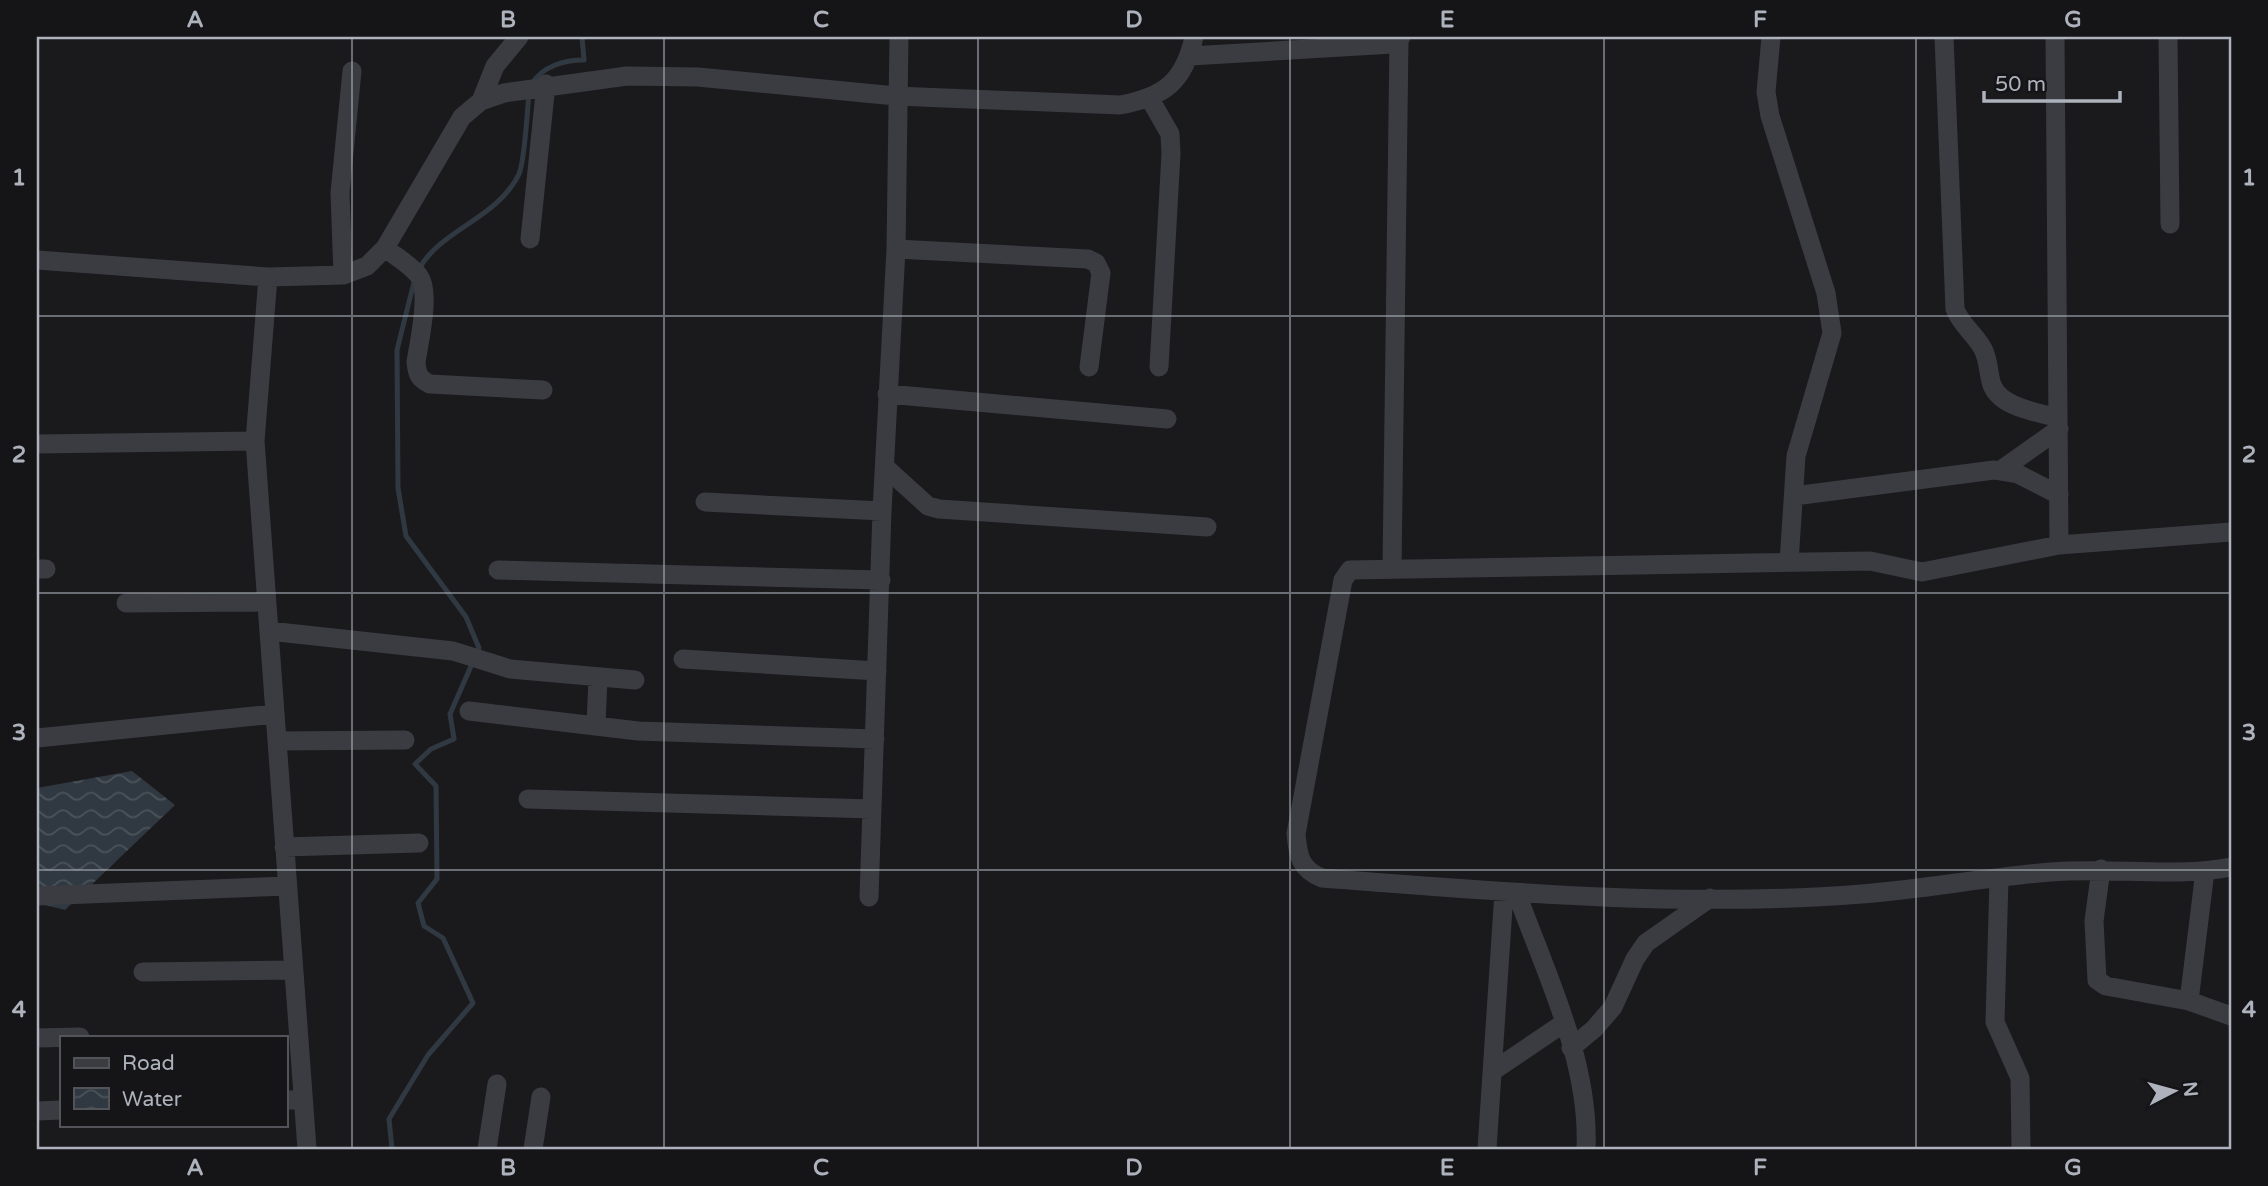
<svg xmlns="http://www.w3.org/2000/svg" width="2268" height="1186" font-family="'Varela Round',sans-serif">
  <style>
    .water { fill: url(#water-waves) }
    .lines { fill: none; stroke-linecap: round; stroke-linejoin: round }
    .stream { stroke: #303941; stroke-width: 5 }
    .street { stroke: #3b3c41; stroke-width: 19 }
    .grid { fill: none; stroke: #adb2bc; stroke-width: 2; stroke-opacity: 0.55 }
    .neatline { fill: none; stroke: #adb2bc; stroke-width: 2.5 }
    .grid-label { font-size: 23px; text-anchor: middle; font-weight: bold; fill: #adb2bc }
  </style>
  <defs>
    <pattern id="water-waves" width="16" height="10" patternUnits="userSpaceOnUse" patternTransform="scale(1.75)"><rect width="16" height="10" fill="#303941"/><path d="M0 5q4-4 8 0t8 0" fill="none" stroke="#4b535a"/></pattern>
  </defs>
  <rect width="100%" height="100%" fill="#1a1a1d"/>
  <path class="water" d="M132,771L175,805L65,910L37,903V788Z"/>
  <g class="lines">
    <path class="stream" d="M532,84C542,66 565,60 584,60L582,37
      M419,269C440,230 498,218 519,174C525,160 527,111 529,94
      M392,1149L389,1119L428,1055L473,1003L443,938L424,926L418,903L437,879L436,786L415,764L431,749L454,739L450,714L479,648L466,617L406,536L398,488L397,350L415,278"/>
    <path class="street" d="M1771,37L1766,92L1770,116L1826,293L1832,333L1796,456L1789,562
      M1944,37L1955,309C1961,325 1975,334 1983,349C1989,360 1988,374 1992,385C2001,408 2038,412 2058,418
      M2055,37L2059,545
      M2168,37L2170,224
      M1190,56L1393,44L1401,37
      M1150,99L1170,134L1171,154L1159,367
      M481,101L495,66L519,37
      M530,239L546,84
      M385,248C396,257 411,265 419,276C431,292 419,342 416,362C417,374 419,379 430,384L543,390
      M896,249L1088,259L1096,263L1101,273L1089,367
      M37,260L268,277L343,275L367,266L385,248L462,117L481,101L504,93L627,76L698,77L896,96L1120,105C1164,97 1184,82 1194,37
      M343,275L340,193L352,71
      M268,277L255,441L307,1149
      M887,394L1167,419
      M37,444L255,441
      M885,467L928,506L939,509L1207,527
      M2001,470L2059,429
      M1794,496L1994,470L2018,474L2059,495
      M705,502L882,511
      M2231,532L2059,545L1922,572L1870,561L1350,570L1343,580L1296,834C1298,856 1300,869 1322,878C1501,892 1683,908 1862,894C1925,889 1988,877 2051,872C2110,867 2176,878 2231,867
      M1392,568L1399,40
      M37,569H46
      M498,570L881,580
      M126,603L267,602
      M269,631L453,651L510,669L635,680
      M683,659L877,671
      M469,711L638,731L875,739
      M596,726L598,677
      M37,738L275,714
      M277,741L405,740
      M528,799L872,809
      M284,847L419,843
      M2101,869L2094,921L2097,980L2106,986L2189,1001L2231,1016
      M1999,878L1995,1022L2020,1078L2021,1149
      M1517,894C1546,974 1590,1062 1586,1149
      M37,896L287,886
      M869,897L882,511L896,249L899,37
      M143,972L293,970
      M2189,1001L2205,871
      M37,1038L80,1037
      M1571,1048L1594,1029L1613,1007L1635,959L1646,943L1710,898
      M1493,1071L1564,1023
      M285,1100H303
      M37,1111L61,1110
      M487,1149L497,1084
      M533,1149L541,1097
      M1487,1149L1504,892"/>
  </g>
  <path class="grid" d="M352,37V1149M664,37V1149M978,37V1149M1290,37V1149M1604,37V1149M1916,37V1149M37,316H2231M37,593H2231M37,870H2231"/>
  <rect width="2268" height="1186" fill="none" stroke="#151518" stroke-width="77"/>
  <rect x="60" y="1036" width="228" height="91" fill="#151518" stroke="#52545a" stroke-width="2"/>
  <rect x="74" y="1058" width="35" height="10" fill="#3b3c41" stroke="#52545a" stroke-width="2"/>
  <text x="122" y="1070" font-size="21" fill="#adb2bc">Road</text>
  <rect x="74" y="1088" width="35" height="21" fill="url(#water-waves)" stroke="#52545a" stroke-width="2"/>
  <text x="122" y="1106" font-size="21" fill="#adb2bc">Water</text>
  <g transform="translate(2174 1091) rotate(84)" stroke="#151518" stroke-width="5" paint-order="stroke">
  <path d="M0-5L12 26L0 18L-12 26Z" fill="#adb2bc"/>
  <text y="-10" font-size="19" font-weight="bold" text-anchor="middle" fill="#adb2bc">N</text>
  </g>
  <path d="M1984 91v10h136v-10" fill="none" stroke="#adb2bc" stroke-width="3.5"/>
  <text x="1995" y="91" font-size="21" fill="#adb2bc" stroke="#151518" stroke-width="5" paint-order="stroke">50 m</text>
  <rect x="38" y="38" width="2192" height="1110" class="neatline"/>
  <g class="grid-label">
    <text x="195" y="27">A</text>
    <text x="508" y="27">B</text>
    <text x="821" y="27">C</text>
    <text x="1134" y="27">D</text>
    <text x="1447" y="27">E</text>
    <text x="1760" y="27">F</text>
    <text x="2073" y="27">G</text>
    <text x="19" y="185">1</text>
    <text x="2249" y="185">1</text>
    <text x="19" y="462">2</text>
    <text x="2249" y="462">2</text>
    <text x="19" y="740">3</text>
    <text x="2249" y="740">3</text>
    <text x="19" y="1017">4</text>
    <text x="2249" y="1017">4</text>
    <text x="195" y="1175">A</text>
    <text x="508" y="1175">B</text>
    <text x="821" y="1175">C</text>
    <text x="1134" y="1175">D</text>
    <text x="1447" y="1175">E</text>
    <text x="1760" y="1175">F</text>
    <text x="2073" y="1175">G</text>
  </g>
</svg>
